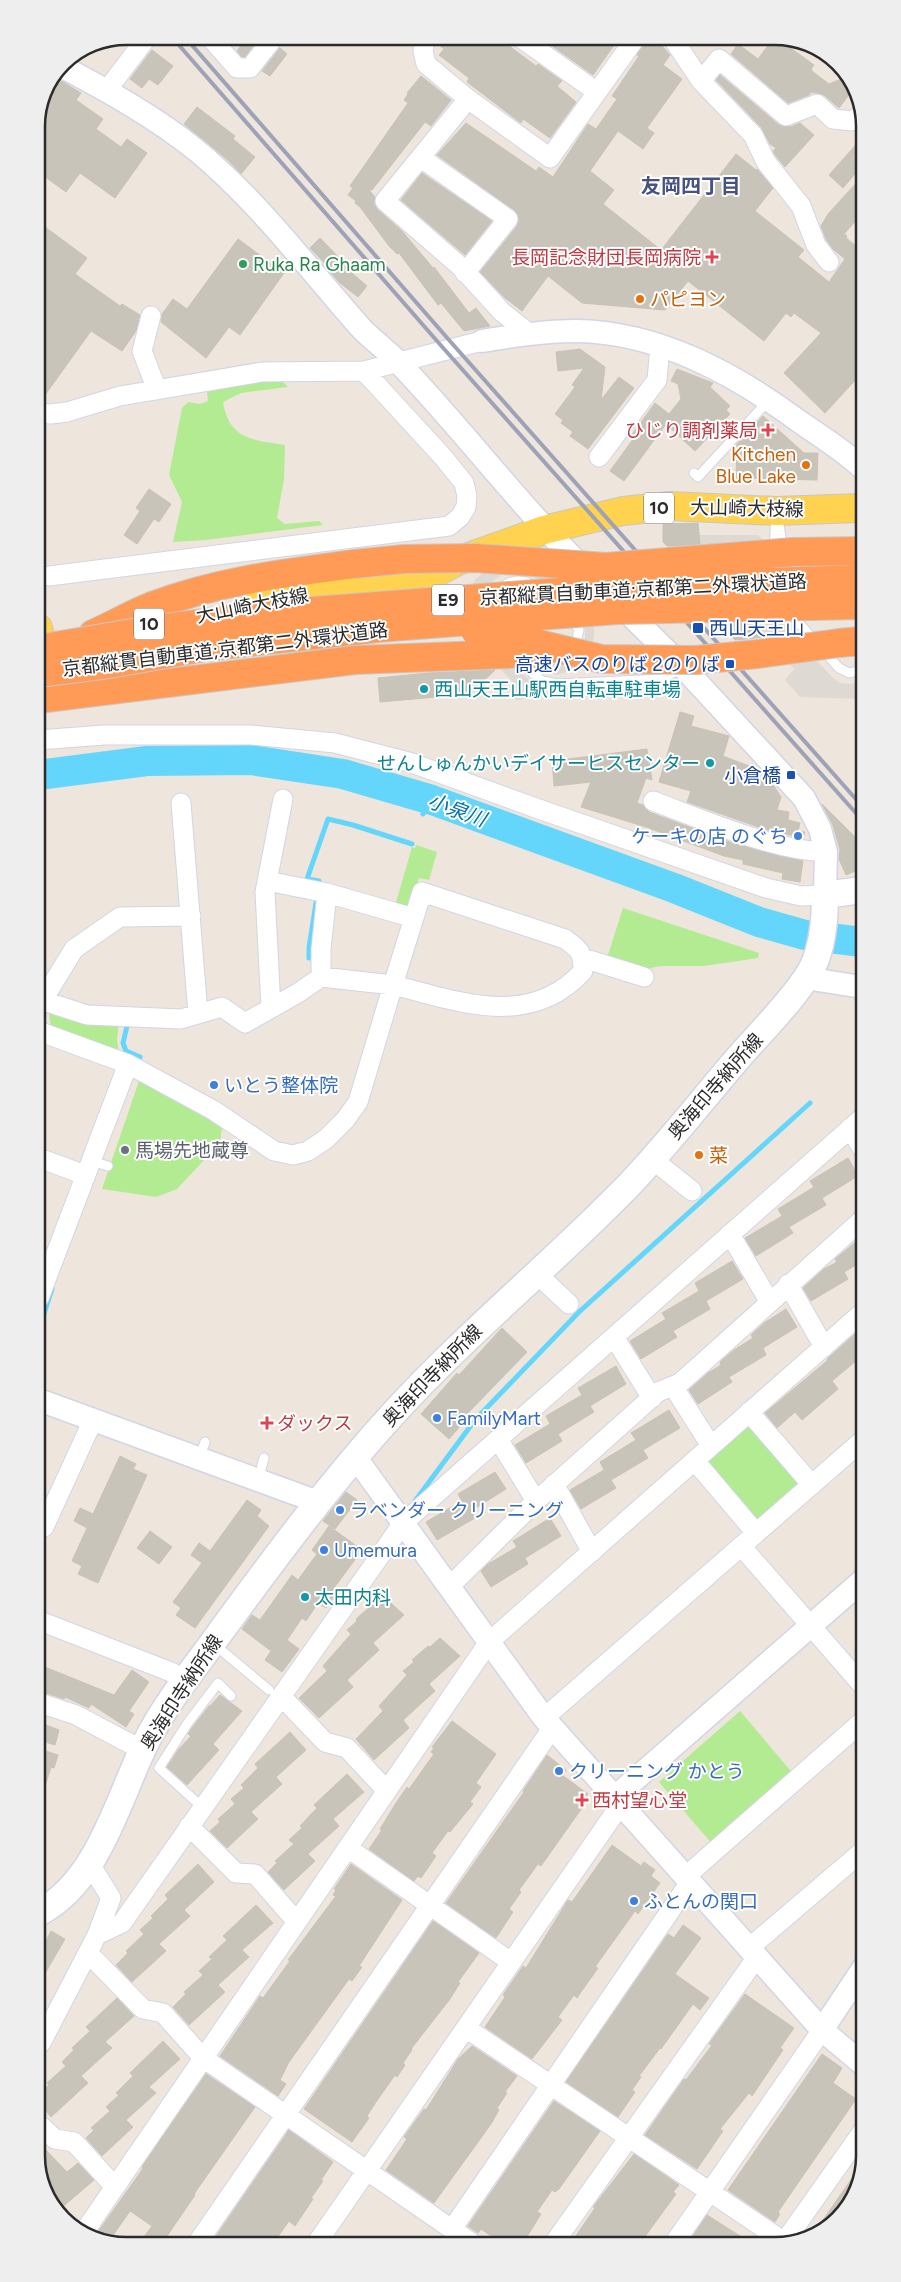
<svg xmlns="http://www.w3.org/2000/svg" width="901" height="2282" font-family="Figtree,'Noto Sans JP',sans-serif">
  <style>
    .green { fill: #b2eb92 }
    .plaza { fill: #ded9d3 }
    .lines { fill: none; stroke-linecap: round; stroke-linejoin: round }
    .stream { stroke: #64d6fb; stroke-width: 5 }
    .river { stroke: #64d6fb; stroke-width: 30 }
    .building { fill: #c9c4ba; stroke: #cac2b5 }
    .service-casing { stroke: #d1d5e5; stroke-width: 11 }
    .minor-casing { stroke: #d1d5e5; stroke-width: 21 }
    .tertiary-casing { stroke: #d1d5e5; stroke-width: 25 }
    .secondary-casing { stroke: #d1d5e5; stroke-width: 29 }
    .primary-casing { stroke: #c8c8c8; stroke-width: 30 }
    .motorway-casing { stroke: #c8c8c8; stroke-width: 30 }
    .service { stroke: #fff; stroke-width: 9 }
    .minor { stroke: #fff; stroke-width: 19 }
    .tertiary { stroke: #fff; stroke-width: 22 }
    .secondary { stroke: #fff; stroke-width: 26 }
    .primary { stroke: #ffd250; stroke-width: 28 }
    .motorway { stroke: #ff9b56; stroke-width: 28 }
    .rail { stroke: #9da2b7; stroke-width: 4 }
    .motorway-bridge-casing { stroke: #c8c8c8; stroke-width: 30; stroke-linecap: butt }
    .motorway-bridge { stroke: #ff9b56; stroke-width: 28 }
    .health-dot { fill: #e0444e; stroke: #fff; stroke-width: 2 }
    .leisure-dot { fill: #2e9e5b; stroke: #fff; stroke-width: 2 }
    .food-dot { fill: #e8710a; stroke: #fff; stroke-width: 2 }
    .transit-dot { fill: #1a4fb4; stroke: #fff; stroke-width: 2 }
    .culture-dot { fill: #0f9aa8; stroke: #fff; stroke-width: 2 }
    .shop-dot { fill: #3f7fe0; stroke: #fff; stroke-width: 2 }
    .worship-dot { fill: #6b7280; stroke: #fff; stroke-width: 2 }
    .labels { text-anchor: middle; stroke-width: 4; stroke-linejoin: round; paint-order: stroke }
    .shield { fill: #fff; stroke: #6b6b6b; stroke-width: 1 }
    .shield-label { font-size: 18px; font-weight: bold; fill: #2b2b2b }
    .health-label { font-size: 19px; fill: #be3a42; stroke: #fff; text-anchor: end }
    .leisure-label { font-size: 19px; fill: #27864d; stroke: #fff; text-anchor: start }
    .food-label { font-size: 19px; fill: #c56008; stroke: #fff; text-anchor: start }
    .street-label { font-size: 19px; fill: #2b2b2b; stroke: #fff }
    .transit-label { font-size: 19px; fill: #164399; stroke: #fff; text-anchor: end }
    .culture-label { font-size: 19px; fill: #0d838f; stroke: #fff; text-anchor: start }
    .shop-label { font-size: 19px; fill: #366cbe; stroke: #fff; text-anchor: start }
    .worship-label { font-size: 19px; fill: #5b616d; stroke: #fff; text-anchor: start }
    .neighbourhood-label { font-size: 20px; font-weight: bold; fill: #465281; stroke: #fff }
    .water-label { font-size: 20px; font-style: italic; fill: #0073aa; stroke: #fff }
    .rim { fill: none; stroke: #2b2b2b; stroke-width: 2.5 }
  </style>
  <rect width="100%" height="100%" fill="#eee6dc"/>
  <path class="green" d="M278,377L288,387L241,393L223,402C229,439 252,440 285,445L284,479L277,518L285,524L319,521L323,525L206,540L173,542L182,502L169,475L182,408L188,402L200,404L208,401L207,392Z
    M416,845L437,852L429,880L419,878L410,908L395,906L412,847L415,848Z
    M623,908L759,953L758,958L704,966H661L641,970L607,958Z
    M55,1012L119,1022L117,1039L119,1053L51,1029L49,1013Z
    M139,1081L222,1127L220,1143L177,1189L156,1197L102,1189Z
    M747,1426L753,1427L802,1482L762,1522H754L707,1466L708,1460Z
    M740,1711L795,1776L713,1845L659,1782Z"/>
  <path class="plaza" d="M662,535H758L761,538L763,541L765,556L769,609L831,676L840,683L851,684L861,681V699L800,697L785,680L794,669L730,598L672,554Z
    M557,561L603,618L594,627V637L590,649L584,659L572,670L557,675L539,670L531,665L542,660L552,663L562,662L578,651L585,640V629L581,618L542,581L529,575L514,573L501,575L489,584V639L521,673L551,696L515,700L514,683L484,652L468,591L475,580L485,571Z"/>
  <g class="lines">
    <path class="stream" d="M423,814L432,800
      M319,881L307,879L328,819L353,825L412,844
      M309,958V948L316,903
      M127,1026L123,1043L126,1051L140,1057
      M39,1329L52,1289
      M415,1501L475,1420L579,1312L810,1103"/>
    <path class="river" d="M38,775L147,761L251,760L343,774L432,800L674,888L759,922L805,935L862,942"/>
  </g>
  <path class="building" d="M248,36H260L245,57H242L237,51Z
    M437,36H496L536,66L538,64L562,81L557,86L576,102L550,138L523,119L521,123L467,82L469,78L439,55L444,49L436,43Z
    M557,36H623L619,42L617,41L593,75L551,45Z
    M648,36H660L663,47L670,55L663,65L682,79L647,128L654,133L643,149L618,131L590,171L614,190L603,204L661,250L736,154L756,170L757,169L773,188L755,211L804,250L798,257L829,282L845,259L833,249L826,239L821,226L828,214L860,179V216L844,234L847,236L846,238L860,249L861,374L825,413L784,373L821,333L794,313L791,317L786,313L764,341L688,281L665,310L582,303L548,276L522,311L505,298L480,272L517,226L518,215L514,210L437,155L466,123L536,171L539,167L553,177L588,124L596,129L617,99L612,96L639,56L637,55Z
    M775,36L792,41L788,46L814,65L811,69L813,72L829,84L846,77L854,88L839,108L824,95L811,92L809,95L788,103L731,54L738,44L758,59Z
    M280,48L287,54L270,76L262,71Z
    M152,50L173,66L158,85L149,79L142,88L130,79Z
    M720,75L779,125L790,127L800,123L814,135L785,167L776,156L773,151L776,148L770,144L761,127L716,80Z
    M421,76L451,100L431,126L425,122L372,190H369L375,197L374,204L377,209L402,231L433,268L434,267L469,313L476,308L490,326L464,331L441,303L438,305L399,253L397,254L389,246L360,207L355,203L356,201L348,195L353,188L350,186L408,103L404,100L408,94L407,93Z
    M58,79L81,93L76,100L103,119L96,129L121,147L127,139L147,153L115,198L80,173L66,192L37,171L36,121L50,91Z
    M197,107L235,136L233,139L255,157L241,174L228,160L184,124Z
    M860,140V168L843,188L829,175Z
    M422,173L492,221L465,255L401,200Z
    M37,221L87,258L75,274L120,306L122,304L140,315L136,331L122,351L91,331L40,402H37Z
    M320,238L348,267L347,269L367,286L358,297L340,283L331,273L332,271L310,248Z
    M238,239L284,273L240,335L229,327L206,358L161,322L162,314L173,299L187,309Z
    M580,349L605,367L601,400L619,377L634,388L588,449L570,436L573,432L561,423L563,420L555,414L575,387L572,385L584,368L558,371L556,352Z
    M677,369L713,383L710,387L730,406L726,410L730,414L695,451L666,424L624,481L610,471L634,438L631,436L655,403L669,414L681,399L678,384L671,381Z
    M763,416L804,453H818L817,480L736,478L737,444Z
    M149,489L171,504L159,522L154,519L137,544L124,535L140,511L136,508Z
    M698,523L700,544L667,546L663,542V524Z
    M751,623L764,637L735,640L720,624Z
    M495,670L470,694L380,702L378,678L428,673Z
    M680,712L694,716L691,726L729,736L723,756L757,769L755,777L767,781L766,783L774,786L781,797L777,810L789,812L788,820L800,823L798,831L805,832L803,838L764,829L687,802L691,791L659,782Z
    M647,749L652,780L646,778L637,803L643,805L649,812L735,844L803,861L800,882L782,879L783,873L743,864V860L724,856L646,827L581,807L591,782L554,786L552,761Z
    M822,804L854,836L862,853V868L846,875L839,859L840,850L833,825Z
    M848,1158L858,1176L822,1198L826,1205L789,1227L793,1233L756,1256L745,1238L782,1216L778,1209L814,1187L810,1181Z
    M863,1236V1261L844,1272L848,1279L811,1301L803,1288L824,1269L837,1262L835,1259Z
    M732,1261L743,1279L706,1301L710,1309L673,1331L677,1337L641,1359L630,1341L666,1319L662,1313L699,1291L695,1283Z
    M786,1309L797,1327L763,1348L766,1355L729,1377L732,1382L698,1404L689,1390L708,1373L721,1365L720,1362L734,1350L753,1338L751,1335L764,1323Z
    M863,1327V1355L832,1381L838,1389L802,1420L795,1412L777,1428L765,1413L828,1360L827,1359Z
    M502,1328L527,1352L467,1414L469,1416L449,1439L421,1414L457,1373L459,1375Z
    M616,1366L626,1384L590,1406L594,1412L558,1434L562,1441L526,1463L515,1445L550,1424L546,1416L582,1395L578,1388Z
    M669,1410L680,1428L643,1450L648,1458L611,1480L616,1488L581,1509L570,1490L604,1470L600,1462L636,1440L631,1433Z
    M120,1456L136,1464L133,1469L147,1475L98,1583L78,1574L82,1566L72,1561L87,1528L74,1521L80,1508L93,1514Z
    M495,1472L506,1489L471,1511L475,1518L437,1540L426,1522L462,1501L458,1494Z
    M346,1492L357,1500L335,1529L323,1521Z
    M247,1500L261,1510L257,1516L269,1526L195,1628L176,1615L181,1608L173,1602L202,1563L191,1555L199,1543L210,1551Z
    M550,1518L561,1536L525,1558L528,1564L491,1587L481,1571L488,1564L517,1547L513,1541Z
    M329,1526L362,1550L334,1588L338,1591L326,1608L318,1603L306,1621L302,1618L287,1640L299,1649L282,1672L265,1660L271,1651L242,1629L252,1615L260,1620L292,1575L298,1580L317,1554L312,1550Z
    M150,1531L172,1547L159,1564L137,1548Z
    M384,1597L404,1615L373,1643L379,1650L347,1680L353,1687L319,1718L299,1698L327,1671L323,1666L351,1634L347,1630L357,1621L356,1619L372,1605L374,1606Z
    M440,1638L460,1656L429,1684L435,1691L403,1720L409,1728L374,1760L356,1739L383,1711L379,1706L407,1675L403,1671L414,1662L412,1660L428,1646L430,1647Z
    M40,1665L114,1695L132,1670L149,1682L129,1711L134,1714L126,1727L91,1704L89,1708L65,1697L64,1699L40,1691Z
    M220,1695L242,1711L213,1744L219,1750L187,1785L167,1767L178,1750L191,1736L188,1734L192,1728L209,1706H210Z
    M452,1721L496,1754L476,1783L481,1787L470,1802L473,1804L450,1832L448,1831L432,1853L436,1856L421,1878L418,1876L414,1881L369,1849L382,1830L380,1829L396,1803L407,1787L409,1789L434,1754L431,1752L434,1748L432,1747Z
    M46,1725L59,1730L55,1745L42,1741Z
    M290,1732L306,1750L276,1777L282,1784L251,1812L258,1819L227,1848L210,1831L220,1822L218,1819L235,1804L231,1799L244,1788L241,1785L258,1768L255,1764Z
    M40,1749L58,1755L54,1768L51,1767L43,1793L40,1792Z
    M547,1755L566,1770L562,1775L588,1794L586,1796L589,1798L541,1866L538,1864L519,1890L521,1892L509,1909L513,1912L496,1938L446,1903L524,1792L523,1791Z
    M347,1774L364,1792L333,1819L339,1826L308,1854L315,1861L284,1890L268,1872L277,1863L275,1861L294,1844L289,1840L302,1828L300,1826L317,1808L314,1805Z
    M612,1845L641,1866L644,1862L655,1870L651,1876L660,1883L638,1914L635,1911L595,1967L598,1968L581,1992L577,1998L574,1995L558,2017L562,2020L532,2059L485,2027L505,1997L503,1995L523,1966L526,1968L568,1900L572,1902Z
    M198,1864L214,1882L184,1910L190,1916L159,1944L166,1951L132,1982L116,1965L128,1953L126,1951L144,1934L140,1930L153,1918L151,1916L168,1899L165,1895Z
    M351,1864L402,1900L359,1966L362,1967L352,1981L349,1979L289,2062L280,2080L286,2084L278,2096L220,2056L260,1996L263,1998L290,1961L288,1960L336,1896L333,1895L336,1890L334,1889Z
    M256,1905L273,1923L242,1950L249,1957L218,1985L225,1992L189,2025L173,2007L186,1994L184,1992L203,1975L199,1971L212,1959L209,1957L227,1940L223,1936Z
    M433,1921L479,1953L458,1982L460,1983L450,1999L411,2049L412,2050L403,2063L405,2065L397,2077L395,2075L376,2102L367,2116L369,2118L352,2142L304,2109Z
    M683,1925L701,1938L675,1974L709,1998L700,2010L693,2004L661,2049L660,2048L639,2076L641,2077L632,2090L635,2092L618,2117L566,2082L668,1934L674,1938Z
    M51,1931L65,1939L40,1982V1941L45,1943Z
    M745,1994L794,2028L780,2048L783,2050L752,2096L749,2093L720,2129L723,2131L697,2169L645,2135L684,2079L686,2080L712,2045L709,2044Z
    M117,1998L134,2016L105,2042L112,2048L81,2076L88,2083L51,2117L41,2105V2094L49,2085L47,2083L66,2066L62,2062L74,2050L72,2048L90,2031L86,2027Z
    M163,2041L180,2059L149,2087L156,2093L126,2120L133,2127L102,2156L86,2138L94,2130L91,2128L110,2111L106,2107L119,2095L116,2093L133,2076L130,2073Z
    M472,2046L517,2076L505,2092L507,2093L497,2108L499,2110L491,2124L434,2203L386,2170L407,2139L404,2137L424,2109L426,2110L458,2059Z
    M822,2054L842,2068L833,2083L856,2099L778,2212L780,2214L775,2222L728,2190Z
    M206,2074L255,2107L194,2194L195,2195L161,2245H138L152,2226L130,2211L109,2241L95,2236L142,2170L143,2165Z
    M554,2101L600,2131L559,2189L555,2192L552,2190L537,2212L541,2214L523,2243H501L481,2229L478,2233L468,2226Z
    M289,2130L333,2162L321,2180L323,2181L311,2198L313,2199L295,2226L289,2221L272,2245H210Z
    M41,2145L67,2172L78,2163L94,2180L59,2210L41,2185Z
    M634,2154L679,2185L673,2192L676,2194L641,2242L571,2243L595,2208L593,2207Z
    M855,2174L858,2176L846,2210L817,2231L816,2230Z
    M707,2215L748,2241L689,2242Z"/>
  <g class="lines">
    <defs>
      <path id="service" d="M694,473L698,477L768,401
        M778,519L783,550
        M774,551L776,514
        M500,588C513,579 522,579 536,586
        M789,612L839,668L849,673L861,670
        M571,648L576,642L579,630L571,618
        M518,660L542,681L558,684L660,679L681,669
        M91,1161L108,1166
        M199,1459L205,1442
        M258,1480L264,1458
        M217,1641L221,1650L269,1690
        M202,1807L159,1768L187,1724L218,1683L231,1696"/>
      <path id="minor" d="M209,36L237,68H250L275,36
        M426,36L423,51L426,64L468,99L550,158L637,36
        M518,36L597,92
        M671,36L701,81L719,59L786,116L817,104L833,119L852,121L860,116
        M701,81L753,135L766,162L801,206L816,245L829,262
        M107,90L148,36
        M468,99L385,201L461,267L502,312L530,334
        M421,158L508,219L465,273
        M151,316L142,351L157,390
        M37,413L51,414L67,412L120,396L262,372L364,371
        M599,457L657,380L660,346
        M49,576L449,526L460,517L466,507L467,496L464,483L443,457L364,371L482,341
        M38,740L104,735H251L335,743L412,763L533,807L766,888L801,896L825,895
        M653,801C704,820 772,850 826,852
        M181,803L198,1014
        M267,881L327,893
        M422,892L565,939C580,950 583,952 583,971C530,1030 458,1001 393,985Z
        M583,958L644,977
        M321,977V949L327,893L414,918
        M38,1008L74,949L120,917L191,916
        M271,1008L265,892L283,799
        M38,1031L128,1064L213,1110L274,1151L293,1155L308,1151L326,1139L345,1120L358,1102L393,985L321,977L298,993L245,1023L222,1007L181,1019L87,1015L44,1001
        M850,1128L862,1148
        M39,1158L85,1175
        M652,1159L692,1191
        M730,1234L769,1301
        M537,1274L569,1304
        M788,1284L824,1347
        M39,1298L128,1064
        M614,1337L652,1398
        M673,1386L711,1446
        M749,1412L812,1485
        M498,1439L536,1501L658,1392L680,1383L863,1219
        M695,1461L756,1533
        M554,1484L592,1552
        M44,1527L93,1420
        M741,1546L864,1687
        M449,1587L536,1501
        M40,1621L171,1672L186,1681
        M281,1696L325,1742L347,1748L387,1791
        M40,1703L76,1715L142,1750
        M544,1718L863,1440
        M189,1826L236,1873L255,1874L297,1922
        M348,1848L511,1962
        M685,1877L864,1720
        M97,1935L122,1923L403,1523L862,1118
        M749,1948L864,1850
        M88,1953L143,2009L163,2013L203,2058L472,2243
        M466,2028L783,2241
        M41,2043L97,1935L111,1898L90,1864
        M41,2126L55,2139L74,2142L115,2187
        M452,2229L690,1882
        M84,2232L489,1642L863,1312
        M785,2241L865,2128
        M675,2242L822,2030
        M554,2243L757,1957
        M316,2244L621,1804
        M196,2245L553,1727"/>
      <path id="tertiary" d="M61,66C108,91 155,117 196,150C258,201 307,267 360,327C372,340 387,350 399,363C464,431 520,506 586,571
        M482,341C513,336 544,331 576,331C659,332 735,374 800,422C820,436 843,450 861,467
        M618,603L684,668L804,798L820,829L826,852L825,895
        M805,978L862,987
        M39,1400L318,1502
        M356,1458L544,1718L822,2030L865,2066
        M615,1797L863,1580
        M822,2030L864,1967"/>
      <path id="secondary" d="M40,1912C95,1883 116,1808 140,1755C159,1711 191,1673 219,1634C274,1559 330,1483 393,1414C467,1333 552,1264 628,1186C667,1145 702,1100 739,1057C759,1034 807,986 816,959C823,940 825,915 825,895L862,890"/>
      <path id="primary" d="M252,607L419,570
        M367,608L460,560L544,530L623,511L670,506L776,511L861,508
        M38,628C43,642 45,656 39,670"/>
      <path id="motorway" d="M93,634C113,625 132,614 152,606C217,581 286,573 354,564
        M839,643L861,641
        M38,699L355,660L458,656"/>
    </defs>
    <use href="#service" class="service-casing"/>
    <use href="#minor" class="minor-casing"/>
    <use href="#tertiary" class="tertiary-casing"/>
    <use href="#secondary" class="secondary-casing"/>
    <use href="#primary" class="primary-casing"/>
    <use href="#motorway" class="motorway-casing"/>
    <use href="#service" class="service"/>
    <use href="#minor" class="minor"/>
    <use href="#tertiary" class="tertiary"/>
    <use href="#secondary" class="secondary"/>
    <use href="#primary" class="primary"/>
    <use href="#motorway" class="motorway"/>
    <path class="rail" d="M171,36L437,341L862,820
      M184,36L449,340L862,806"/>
    <defs>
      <path id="motorway-bridge" d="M354,564L404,559L475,558L606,567L793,552L861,551
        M475,631L506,636L602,659L696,660L758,654L839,643
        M38,649L150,630L273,614L626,587L861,579
        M458,656L536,653
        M38,673L109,664L206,647L378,628L617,610L861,605"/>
    </defs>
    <use href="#motorway-bridge" class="motorway-bridge-casing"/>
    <use href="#motorway-bridge" class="motorway-bridge"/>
  </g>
  <g class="health-dot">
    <path d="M709.5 249.5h5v5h5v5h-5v5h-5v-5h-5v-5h5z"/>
    <path d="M765.5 422.5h5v5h5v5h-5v5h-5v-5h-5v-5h5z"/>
    <path d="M264.5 1415.5h5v5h5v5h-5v5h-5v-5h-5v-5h5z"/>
    <path d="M579.5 1792.5h5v5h5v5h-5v5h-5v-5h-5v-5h5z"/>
  </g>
  <circle class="leisure-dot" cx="243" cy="264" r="5"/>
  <g class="food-dot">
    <circle cx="640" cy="299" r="5"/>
    <circle cx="806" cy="465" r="5"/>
    <circle cx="699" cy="1155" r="5"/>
  </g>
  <g class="transit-dot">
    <rect x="692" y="622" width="12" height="12" rx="2.5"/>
    <rect x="725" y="659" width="10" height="10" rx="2.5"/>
    <rect x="786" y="770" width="10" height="10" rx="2.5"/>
  </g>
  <g class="culture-dot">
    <circle cx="424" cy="689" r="5"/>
    <circle cx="710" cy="763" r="5"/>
    <circle cx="305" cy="1597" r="5"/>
  </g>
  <g class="shop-dot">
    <circle cx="798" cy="836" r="5"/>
    <circle cx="214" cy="1085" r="5"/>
    <circle cx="437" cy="1418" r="5"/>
    <circle cx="340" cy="1510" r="5"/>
    <circle cx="324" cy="1550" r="5"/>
    <circle cx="559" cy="1771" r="5"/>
    <circle cx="634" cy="1901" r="5"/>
  </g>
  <circle class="worship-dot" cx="125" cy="1150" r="5"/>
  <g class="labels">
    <g class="shield">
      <rect x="644" y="492.5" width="30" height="31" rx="4"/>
      <rect x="432" y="584.5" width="32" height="31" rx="4"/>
      <rect x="134" y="608.5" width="30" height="31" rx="4"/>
    </g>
    <g class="shield-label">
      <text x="659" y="514">10</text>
      <text x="448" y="606">E9</text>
      <text x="149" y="630">10</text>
    </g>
    <g class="health-label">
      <text x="701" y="264">長岡記念財団長岡病院</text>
      <text x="758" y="437">ひじり調剤薬局</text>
      <text x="277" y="1430" text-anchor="start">ダックス</text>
      <text x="592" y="1807" text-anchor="start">西村望心堂</text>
    </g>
    <g class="leisure-label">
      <text x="253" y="271">Ruka Ra Ghaam</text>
    </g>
    <g class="food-label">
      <text x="650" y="306">パピヨン</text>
      <text x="796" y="461" text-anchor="end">Kitchen<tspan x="796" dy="22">Blue Lake</tspan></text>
      <text x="709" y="1162">菜</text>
    </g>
    <g class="street-label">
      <text transform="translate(747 508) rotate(1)" y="7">大山崎大枝線</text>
      <text transform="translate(643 589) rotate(-3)" y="7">京都縦貫自動車道;京都第二外環状道路</text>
      <text transform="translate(252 605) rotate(-11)" y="7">大山崎大枝線</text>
      <text transform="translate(225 649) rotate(-7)" y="7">京都縦貫自動車道;京都第二外環状道路</text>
      <text transform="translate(715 1086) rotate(-49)" y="7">奥海印寺納所線</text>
      <text transform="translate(432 1375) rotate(-46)" y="7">奥海印寺納所線</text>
      <text transform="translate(181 1692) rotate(-57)" y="7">奥海印寺納所線</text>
    </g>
    <g class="transit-label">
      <text x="709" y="635" text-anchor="start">西山天王山</text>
      <text x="720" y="671">高速バスのりば 2のりば</text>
      <text x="781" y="782">小倉橋</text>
    </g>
    <g class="culture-label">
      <text x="434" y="696">西山天王山駅西自転車駐車場</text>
      <text x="700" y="770" text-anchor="end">せんしゅんかいデイサーヒスセンター</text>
      <text x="315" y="1604">太田内科</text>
    </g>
    <g class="shop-label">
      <text x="788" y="843" text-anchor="end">ケーキの店 のぐち</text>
      <text x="224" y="1092">いとう整体院</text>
      <text x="447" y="1425">FamilyMart</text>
      <text x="350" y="1517">ラベンダー クリーニング</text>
      <text x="334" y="1557">Umemura</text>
      <text x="569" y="1778">クリーニング かとう</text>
      <text x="644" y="1908">ふとんの関口</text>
    </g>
    <g class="worship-label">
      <text x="135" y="1157">馬場先地蔵尊</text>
    </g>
    <g class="neighbourhood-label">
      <text x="691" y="193">友岡四丁目</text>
    </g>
    <g class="water-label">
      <text transform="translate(457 810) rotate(20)" y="7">小泉川</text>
    </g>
  </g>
  <path d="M0 0H901V2282H0ZM126 45H775A81 81 0 0 1 856 126V2156A81 81 0 0 1 775 2237H126A81 81 0 0 1 45 2156V126A81 81 0 0 1 126 45Z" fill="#eee" fill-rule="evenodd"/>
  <path class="rim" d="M126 45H775A81 81 0 0 1 856 126V2156A81 81 0 0 1 775 2237H126A81 81 0 0 1 45 2156V126A81 81 0 0 1 126 45Z"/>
</svg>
